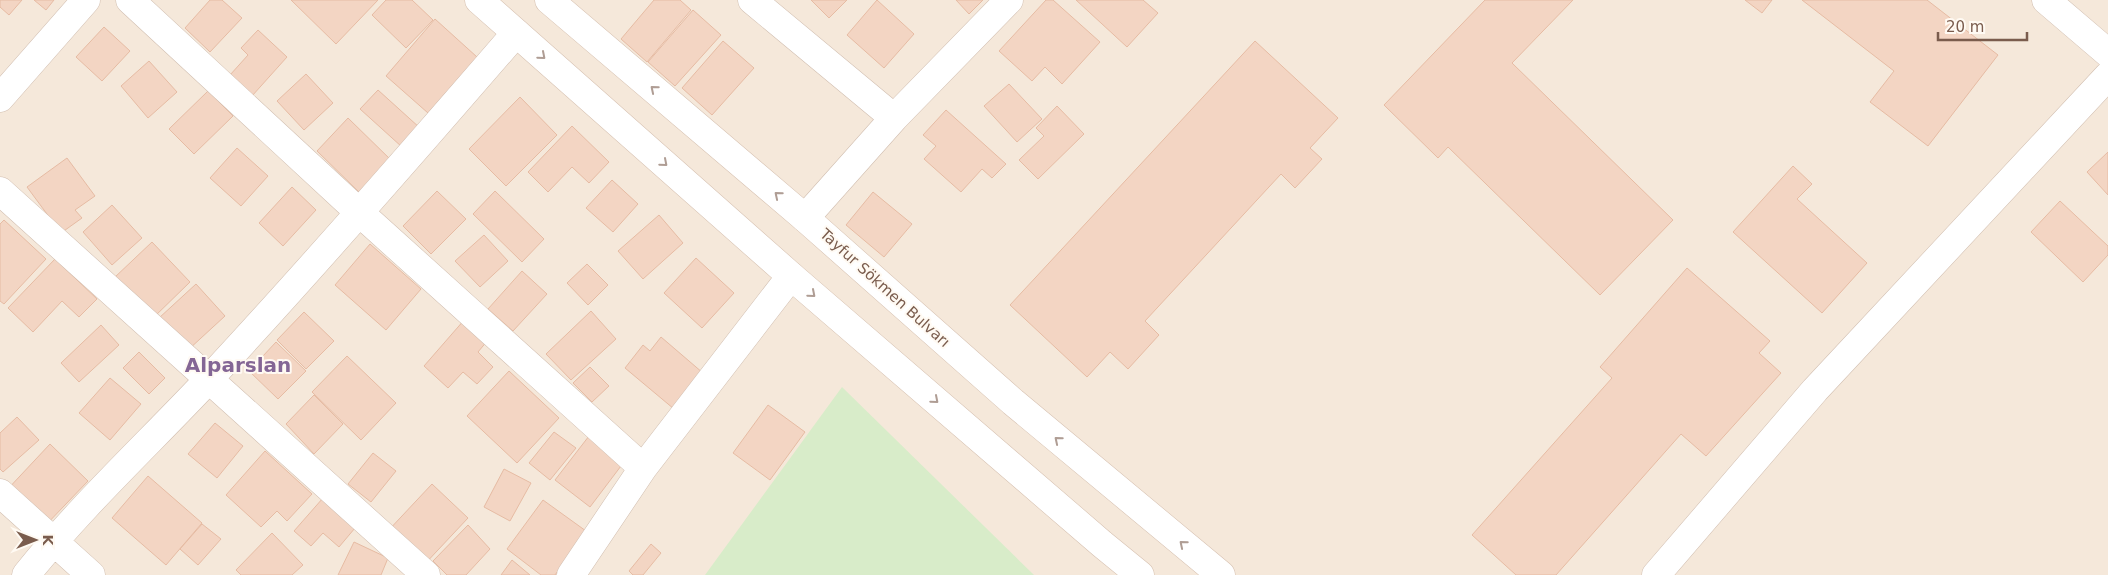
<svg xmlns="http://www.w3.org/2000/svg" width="2108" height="575" font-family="'DejaVu Sans',sans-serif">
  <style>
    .residential { fill: #f5e8da }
    .green { fill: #d8ecc9 }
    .building { fill: #f3d5c3; stroke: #e6bba3 }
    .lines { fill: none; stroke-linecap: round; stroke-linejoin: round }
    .minor-casing { stroke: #d1beb0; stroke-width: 29 }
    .secondary-casing { stroke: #d6c0b0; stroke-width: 29 }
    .minor { stroke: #fff; stroke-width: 28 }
    .secondary { stroke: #fff; stroke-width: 28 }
    .oneway { stroke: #af9d94 }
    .labels { text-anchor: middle; stroke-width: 4; stroke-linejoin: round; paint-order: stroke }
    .street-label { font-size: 15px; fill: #7a5c4d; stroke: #fffaf3 }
    .district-label { font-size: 20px; font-weight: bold; fill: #846695; stroke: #fffaf3 }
  </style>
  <rect width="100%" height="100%" fill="#fdf6ec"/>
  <path class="residential" d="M0,0H2108V575H0Z"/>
  <path class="green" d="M842,387L1034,575H705Z"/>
  <path class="building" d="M0,0H22L9,15L0,7Z
    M34,0H54L46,10Z
    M210,0H222L242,18L210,52L185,28Z
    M291,0H378L336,44Z
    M386,0H412L433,20L406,48L372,15Z
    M654,0H680L691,10L647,62L621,39Z
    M811,0H847L829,18Z
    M877,0L914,34L884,68L847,35Z
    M956,0H983L969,14Z
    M1046,0H1053L1100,42L1062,84L1045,67L1032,81L999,51Z
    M1076,0H1143L1158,13L1127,47Z
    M1485,0H1573L1512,63L1673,220L1600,295L1448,147L1438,158L1384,105Z
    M1745,0H1772L1762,13Z
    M1802,0H1927L1998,55L1928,146L1870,102L1894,71Z
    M693,10L721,35L675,86L648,62Z
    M435,19L477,57L428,113L386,76Z
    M104,27L130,51L102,81L76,57Z
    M258,30L287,57L252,96L230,75L248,55L241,48Z
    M723,41L754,68L712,115L682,88Z
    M1255,41L1338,118L1310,148L1322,159L1295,188L1281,174L1145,321L1159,335L1128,369L1110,352L1087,377L1010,305Z
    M149,61L177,92L148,118L121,86Z
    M306,74L333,103L304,130L277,101Z
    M1009,84L1042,119L1017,142L984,106Z
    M378,90L420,128L402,147L360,109Z
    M208,91L233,116L194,154L169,129Z
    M520,97L557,135L506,186L469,149Z
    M1057,106L1084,134L1038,179L1019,160L1044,136L1036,128Z
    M946,110L1006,164L992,178L982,169L961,192L924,159L936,146L923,135Z
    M348,118L392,161L360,193L317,151Z
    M572,126L609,162L589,183L572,167L548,192L528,172Z
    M237,148L268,176L241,206L210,178Z
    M2108,152V195L2087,172Z
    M67,158L95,196L75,210L82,218L61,233L27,187Z
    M1793,166L1812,184L1797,199L1867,263L1822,313L1733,232Z
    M612,180L638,204L613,232L586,208Z
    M292,187L316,210L283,246L259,223Z
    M437,191L466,219L431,254L403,226Z
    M495,191L544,239L522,262L473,214Z
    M873,192L912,224L884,257L846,225Z
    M2060,201L2108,246V255L2083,282L2031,232Z
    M112,205L142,238L112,265L83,232Z
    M659,215L683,243L643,279L618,251Z
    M4,220L46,259L4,304L0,301V224Z
    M484,235L508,261L480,287L455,261Z
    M152,242L190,282L152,319L114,278Z
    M370,244L421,289L386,330L335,285Z
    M696,258L734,293L702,328L664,293Z
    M55,259L97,299L79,317L62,301L33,332L8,308Z
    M587,264L608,285L588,305L567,283Z
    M1687,268L1770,341L1759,353L1781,373L1706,456L1681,434L1556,575H1516L1472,535L1612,378L1600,367Z
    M522,271L547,294L513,331L488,309Z
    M196,284L225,316L188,350L159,318Z
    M591,311L616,339L571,380L546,354Z
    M304,312L334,341L306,369L277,340Z
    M465,319L488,340L478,352L493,367L477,384L463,372L448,388L424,366Z
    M101,325L119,345L79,382L61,363Z
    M661,337L703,373L674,409L625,368L643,345L650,351Z
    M276,342L306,371L278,399L249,371Z
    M139,352L165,378L149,394L123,368Z
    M347,356L396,403L361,440L312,392Z
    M590,367L609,386L592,402L573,383Z
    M509,371L559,418L517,463L467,416Z
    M110,378L141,404L110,440L79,413Z
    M314,395L343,424L314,454L286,424Z
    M768,405L805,432L770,480L733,453Z
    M17,417L39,440L3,472L0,469V433Z
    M215,423L243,446L217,478L188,454Z
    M554,432L576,448L550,480L529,463Z
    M589,436L624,462L590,507L555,480Z
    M50,444L88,481L43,528L5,492Z
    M265,451L312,494L287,521L277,511L261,527L226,495Z
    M373,453L396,471L371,502L348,484Z
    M504,469L531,483L510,521L484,507Z
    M148,476L202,523L166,565L112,518Z
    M432,484L468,518L422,567L386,533Z
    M323,498L355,528L339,547L323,533L311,546L294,531Z
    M543,500L586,531L555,575H541L507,549Z
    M202,524L221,539L198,565L180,549Z
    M468,525L490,549L466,575H447L433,561Z
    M272,533L303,565L292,575H241L236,570Z
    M354,542L388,558L381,575H338Z
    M651,544L661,553L643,575H633L629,571Z
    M512,560L530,575H501Z"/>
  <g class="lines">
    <defs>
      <path id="minor" d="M130,0L360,213L643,468
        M752,0L894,118
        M2046,0L2108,53
        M0,98L86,0
        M0,191L426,575
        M805,218L894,118L1009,0
        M0,493L91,575
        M26,575C82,505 148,444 209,379C314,266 415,150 516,33
        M571,575L643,468L791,276
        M1656,575L1815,390L2108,76"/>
      <path id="secondary" d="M479,0L791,276L1102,544L1140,575
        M549,0L805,218L1013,402L1221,575"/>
    </defs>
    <use href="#minor" class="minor-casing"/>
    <use href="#secondary" class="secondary-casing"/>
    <use href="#minor" class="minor"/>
    <use href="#secondary" class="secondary"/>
  </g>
  <defs><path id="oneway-chevron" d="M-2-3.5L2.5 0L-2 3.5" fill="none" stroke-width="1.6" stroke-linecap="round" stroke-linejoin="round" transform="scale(1.25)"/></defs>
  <g class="oneway">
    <use href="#oneway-chevron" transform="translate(542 56) rotate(41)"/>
    <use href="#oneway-chevron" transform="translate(654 89) rotate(-140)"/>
    <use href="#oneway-chevron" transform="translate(664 163) rotate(41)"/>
    <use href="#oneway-chevron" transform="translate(778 195) rotate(-140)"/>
    <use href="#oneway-chevron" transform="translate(812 294) rotate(41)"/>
    <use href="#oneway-chevron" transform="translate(935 400) rotate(41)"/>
    <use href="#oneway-chevron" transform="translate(1058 440) rotate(-140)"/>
    <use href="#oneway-chevron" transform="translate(1183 544) rotate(-140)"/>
  </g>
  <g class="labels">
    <g class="street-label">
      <text transform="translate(885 288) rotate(42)" y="5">Tayfur Sökmen Bulvarı</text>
    </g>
    <g class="district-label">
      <text x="238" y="372">Alparslan</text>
    </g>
  </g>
  <g transform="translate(35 540) rotate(90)" stroke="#fffaf3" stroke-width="4" paint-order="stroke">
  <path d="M0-4L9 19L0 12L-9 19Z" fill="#7a5c4d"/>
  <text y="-8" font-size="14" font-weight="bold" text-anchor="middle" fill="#7a5c4d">K</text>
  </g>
  <path d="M1938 32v8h89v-8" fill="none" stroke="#7a5c4d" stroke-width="2.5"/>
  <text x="1946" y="32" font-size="15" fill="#7a5c4d" stroke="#fffaf3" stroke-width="4" paint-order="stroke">20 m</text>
</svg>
